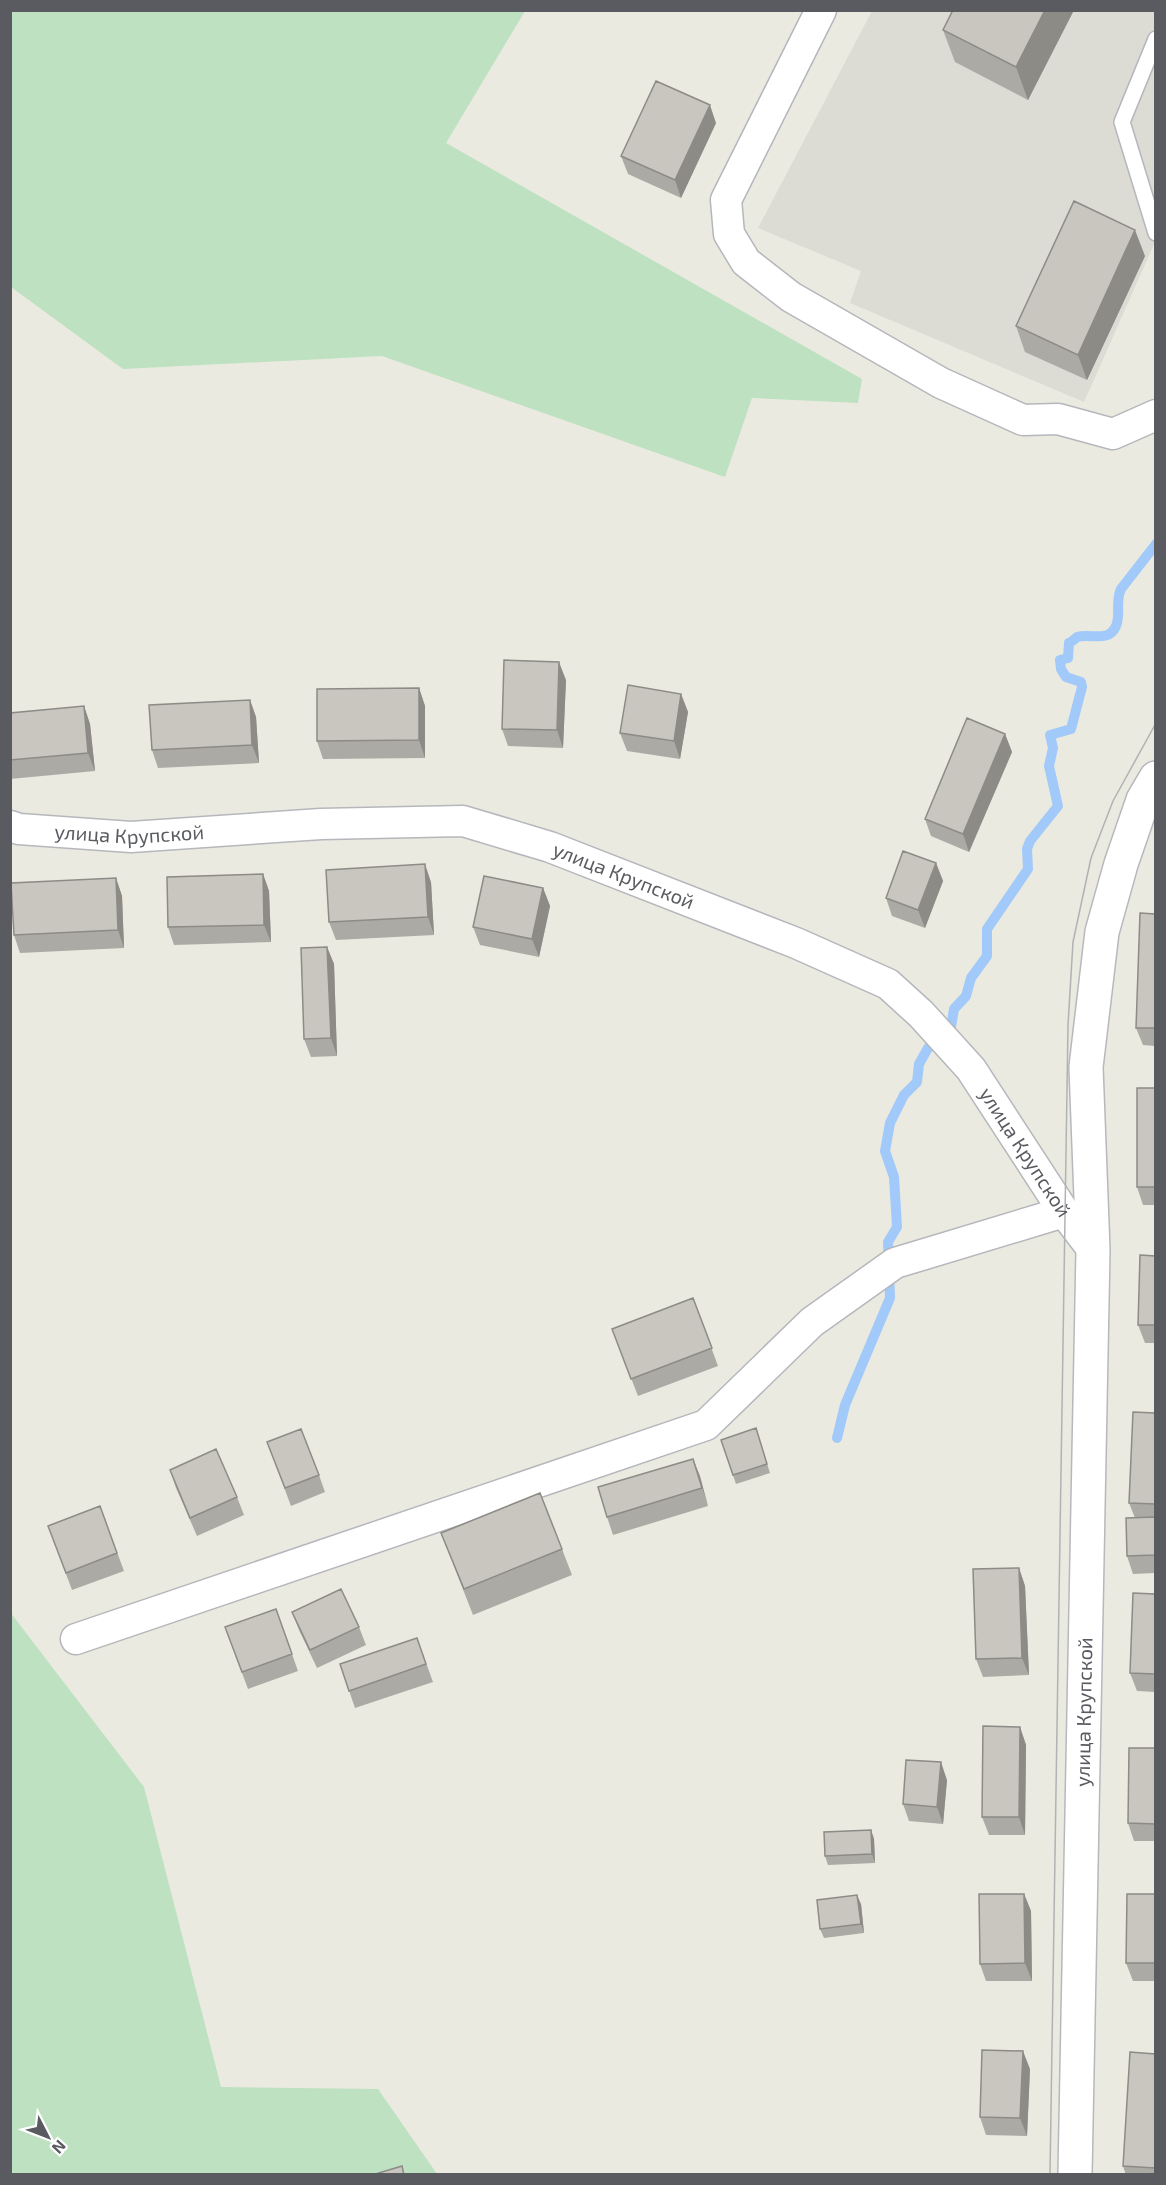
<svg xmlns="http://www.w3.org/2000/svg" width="1166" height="2185" font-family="'Exo 2',sans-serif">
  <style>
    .industrial { fill: #dcdbd4 }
    .green { fill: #bde1c1 }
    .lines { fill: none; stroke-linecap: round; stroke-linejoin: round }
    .stream { stroke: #a1c9f9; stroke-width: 10 }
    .lane-casing { stroke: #b5b7bc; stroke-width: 18 }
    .street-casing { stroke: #b5b7bc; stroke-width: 33 }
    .secondary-casing { stroke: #b6b8be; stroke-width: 36 }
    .lane { stroke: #fff; stroke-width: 15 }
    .street { stroke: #fff; stroke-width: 30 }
    .secondary { stroke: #fff; stroke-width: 33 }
    .tram { stroke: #b1b2b2; stroke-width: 1.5 }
    .wall { fill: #acaaa4 }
    .shaded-wall { fill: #8c8b86 }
    .building { fill: #c8c6bf; stroke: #8c8b86; stroke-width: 1.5 }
    .labels { text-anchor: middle; stroke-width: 4.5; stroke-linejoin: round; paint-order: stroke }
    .street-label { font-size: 20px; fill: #595b60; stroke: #fff }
  </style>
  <rect width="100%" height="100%" fill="#ebeae0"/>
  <path class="industrial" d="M872,11H1155V242L1084,402L850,303L861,271L758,228Z"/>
  <path class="green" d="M11,10L525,11L446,143L862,379L858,403L752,398L725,477L382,356L123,369L11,287Z
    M10,1612L144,1787L221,2087L378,2089L437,2174H11Z"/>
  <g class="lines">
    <path class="stream" d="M837,1438L845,1405L890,1298L888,1242L897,1227L894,1177L885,1151L890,1123L904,1095L917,1082L919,1064L928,1048L951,1027L954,1009L966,996L971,978L987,956V929L1028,869L1027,849L1030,841L1058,806L1049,766L1053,748L1050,735L1071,729L1082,687L1081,682L1066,677L1061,669L1060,660L1068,658L1069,643C1070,643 1076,638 1077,637C1090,633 1109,643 1116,626C1121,615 1115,601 1121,589L1156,544"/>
    <defs>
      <path id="lane" d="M1156,39L1122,122L1156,233"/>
      <g id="street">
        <path d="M821,10L726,200L729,234L746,262L791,297L941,383L1023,420L1058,419L1113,434L1156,415"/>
        <path id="s1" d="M10,826L19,829L131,837L321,824L463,821L550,847L796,943L888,984L921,1014L971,1069L1064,1212L1093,1250"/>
        <path d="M76,1639L706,1425L812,1322L895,1263L1064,1212"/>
      </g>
      <g id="secondary">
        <path id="s2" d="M1075,2174L1093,1250L1086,1067L1102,932L1121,864L1143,800L1156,778"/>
      </g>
    </defs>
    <use href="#lane" class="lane-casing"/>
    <use href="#street" class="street-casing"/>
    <use href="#secondary" class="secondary-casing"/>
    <use href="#lane" class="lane"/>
    <use href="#street" class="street"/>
    <use href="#secondary" class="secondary"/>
    <path class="tram" d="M1050,2174L1068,1025L1073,942L1091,858L1113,801L1156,723"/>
  </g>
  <path class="wall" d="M1074,10L1028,100L955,62L943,30Z
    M716,123L681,198L628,174L621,156Z
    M1145,256L1087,380L1025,352L1016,326Z
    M566,680L563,748L508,746L502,729Z
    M419,688L425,706V758L323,759L317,741Z
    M681,694L688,712L680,759L627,751L620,733Z
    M250,700L256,717L259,763L158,768L152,750Z
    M84,706L90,724L95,771L10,779V713Z
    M1005,734L1012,752L969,852L931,836L925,819Z
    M936,863L943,881L925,928L892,916L886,898Z
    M263,874L269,891L271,942L174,945L168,927Z
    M116,878L122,896L124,948L20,953L14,935Z
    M431,882L434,935L336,940L329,922Z
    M543,888L550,906L539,957L480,945L473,927Z
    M1155,914V1046L1143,1045L1136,1028Z
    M327,947L334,964L337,1056L311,1057L304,1039Z
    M1155,1088V1205H1143L1137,1187Z
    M1155,1256V1343H1145L1138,1325Z
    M693,1298L718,1366L638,1396L612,1329Z
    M1155,1413V1573L1133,1574L1127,1556L1135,1518L1129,1503Z
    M756,1429L770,1473L736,1484L721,1440Z
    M267,1442L319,1475L325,1492L291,1506Z
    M693,1459L708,1506L613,1535L607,1517Z
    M170,1470L237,1497L244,1515L197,1536L176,1488Z
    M100,1506L124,1571L72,1590L48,1526Z
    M441,1533L562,1549L572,1575L473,1615Z
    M1019,1568L1025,1586L1029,1675L983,1677L976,1659Z
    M1155,1594V1692L1137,1691L1130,1673Z
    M276,1609L298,1671L248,1689L225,1627Z
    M292,1612L359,1627L366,1645L317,1668L299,1630Z
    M417,1638L433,1682L355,1708L340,1664Z
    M1020,1727L1026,1745L1025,1835H989L982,1817Z
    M1155,1748V1841H1134L1128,1823Z
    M947,1780L943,1824L909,1821L903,1804Z
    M871,1830L874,1839L875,1863L828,1865L825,1856Z
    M1024,1894L1031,1911L1032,1981H986L980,1964Z
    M1155,1894V1981H1133L1126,1963Z
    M861,1904L864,1933L824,1938L820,1929Z
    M1155,2054V2175H1126L1123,2166Z
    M1030,2069L1027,2136L986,2135L980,2117Z"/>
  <path class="shaded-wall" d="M1045,10H1074L1028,100L1016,67Z
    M710,105L716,123L681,198L675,180Z
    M1135,230L1145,256L1087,380L1078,355Z
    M559,662L566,680L563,748L557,730Z
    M419,688L425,706V758L419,740Z
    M681,694L688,712L680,759L674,741Z
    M250,700L256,717L259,763L252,745Z
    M84,706L90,724L95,771L88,753Z
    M1005,734L1012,752L969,852L963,834Z
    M936,863L943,881L925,928L918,910Z
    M425,864L431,882L434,935L428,917Z
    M263,874L269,891L271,942L264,925Z
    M116,878L122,896L124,948L118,930Z
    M543,888L550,906L539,957L532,939Z
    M327,947L334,964L337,1056L331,1038Z
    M693,1459L700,1476L708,1506L702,1488Z
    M1019,1568L1025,1586L1029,1675L1022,1658Z
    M1020,1727L1026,1745L1025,1835L1019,1817Z
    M941,1762L947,1780L943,1824L937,1807Z
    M871,1830L874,1839L875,1863L872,1854Z
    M1024,1894L1031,1911L1032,1981L1025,1963Z
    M857,1895L861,1904L864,1933L861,1924Z
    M1023,2051L1030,2069L1027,2136L1020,2118Z"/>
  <path class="building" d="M953,10H1045L1016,67L943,30Z
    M656,81L710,105L675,180L621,156Z
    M1074,201L1135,230L1078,355L1016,326Z
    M504,660L559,662L557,730L502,729Z
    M628,685L681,694L674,741L620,733Z
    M419,688V740L317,741V689Z
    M250,700L252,745L152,750L149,705Z
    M84,706L88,753L10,760V713Z
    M967,718L1005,734L963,834L925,819Z
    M903,851L936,863L918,910L886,898Z
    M425,864L428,917L329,922L326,870Z
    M263,874L264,925L168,927L167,877Z
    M484,876L543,888L532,939L473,927Z
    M116,878L118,930L14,935L11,883Z
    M1140,913L1155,914V1028H1136Z
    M327,947L331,1038L304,1039L301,948Z
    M1137,1088H1155V1187H1137Z
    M1140,1255L1155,1256V1325H1138Z
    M693,1298L712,1348L631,1379L612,1329Z
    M1133,1412L1155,1413V1504L1129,1503Z
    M756,1428L767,1464L733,1475L721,1440Z
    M301,1429L319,1475L285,1488L267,1442Z
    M216,1449L237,1497L190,1518L170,1470Z
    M693,1459L702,1488L607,1517L598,1487Z
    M540,1493L562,1549L464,1589L441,1533Z
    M100,1506L117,1553L66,1573L48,1526Z
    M1155,1517V1555L1127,1556L1126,1518Z
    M1019,1568L1022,1658L976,1659L973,1569Z
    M341,1589L359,1627L310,1650L292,1612Z
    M1133,1593L1155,1594V1674L1130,1673Z
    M276,1609L292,1654L242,1672L225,1627Z
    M417,1638L426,1664L349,1691L340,1664Z
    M983,1726L1020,1727L1019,1817H982Z
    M1129,1748H1155V1824L1128,1823Z
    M906,1760L941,1762L937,1807L903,1804Z
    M871,1830L872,1854L825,1856L824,1832Z
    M979,1894H1024L1025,1963L980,1964Z
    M1127,1894H1155V1963H1126Z
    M857,1895L861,1924L820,1929L817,1900Z
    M982,2050L1023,2051L1020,2118L980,2117Z
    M1130,2052L1155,2054V2168L1123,2166Z
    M402,2166L404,2175H372Z"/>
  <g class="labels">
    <g class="street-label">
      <text dy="7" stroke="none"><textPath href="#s1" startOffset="120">улица Крупской</textPath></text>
      <text dy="7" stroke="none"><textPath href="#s1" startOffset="624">улица Крупской</textPath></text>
      <text dy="7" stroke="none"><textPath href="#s1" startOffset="1128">улица Крупской</textPath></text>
      <text dy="7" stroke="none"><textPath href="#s2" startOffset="462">улица Крупской</textPath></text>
    </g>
  </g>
  <rect width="1166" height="2185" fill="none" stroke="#595b60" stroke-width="24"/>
  <g transform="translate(48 2137) rotate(132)" stroke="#ffffff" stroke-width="4.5" paint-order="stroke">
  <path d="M0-4.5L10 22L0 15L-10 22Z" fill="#595b60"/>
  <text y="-9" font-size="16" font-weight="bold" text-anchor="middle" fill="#595b60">N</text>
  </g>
</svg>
